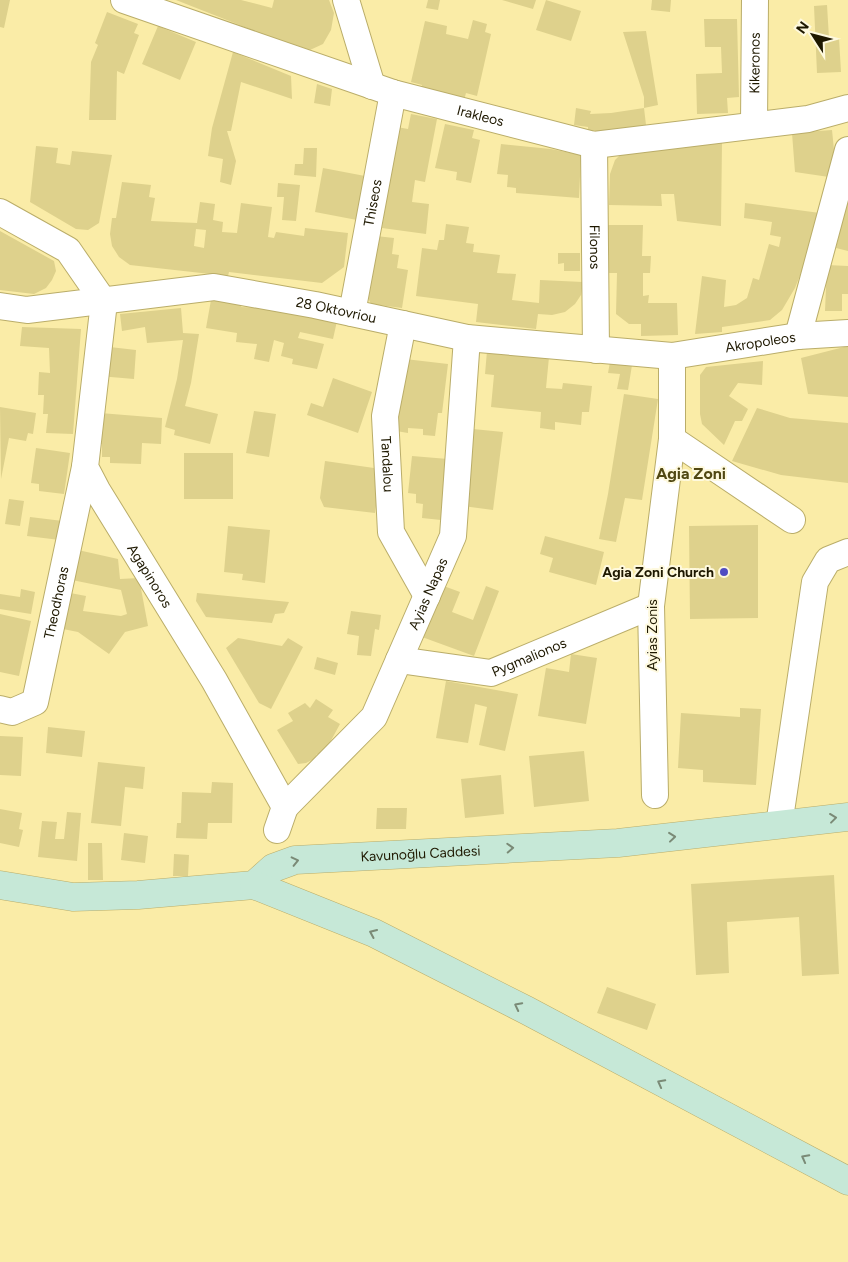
<svg xmlns="http://www.w3.org/2000/svg" width="848" height="1262" font-family="Figtree,sans-serif">
  <style>
    .building { fill: #ded18c; fill-rule: evenodd }
    .lines { fill: none; stroke-linecap: round; stroke-linejoin: round }
    .street-casing { stroke: #baad69; stroke-width: 28 }
    .secondary-casing { stroke: #baad69; stroke-width: 29 }
    .street { stroke: #fff; stroke-width: 26 }
    .secondary { stroke: #c6e8d7; stroke-width: 28 }
    .oneway { stroke: #7a8a76 }
    .poi-dot { fill: #4f4cc2; stroke: #fef9de; stroke-width: 2 }
    .labels { text-anchor: middle; stroke-width: 4; stroke-linejoin: round; paint-order: stroke }
    .street-label { font-size: 14px; fill: #1e1800; stroke: #fef9de }
    .poi-label { font-size: 14px; font-weight: bold; fill: #1e1800; stroke: #fef9de; text-anchor: end }
    .quarter-label { font-size: 16px; font-weight: bold; fill: #514813; stroke: #fef9de }
  </style>
  <rect width="100%" height="100%" fill="#faeca7"/>
  <path class="building" d="M0,0H10L4,28L0,27Z
    M176,0H241L272,8L274,0H329L334,13L331,30L323,44L310,50L265,35Z
    M428,0H440L438,10L426,8Z
    M502,0H536L533,9Z
    M546,0L581,11L571,41L536,30Z
    M652,0H671L670,12L651,10Z
    M827,5L829,38H839L841,72L817,73L814,6Z
    M107,12L138,24L134,33L139,35L124,74L117,71L116,120H89L91,62L98,45L95,43Z
    M704,19H737L739,97L727,98L728,113L697,114L696,74L722,73L721,47H705Z
    M473,20L487,24L485,32L491,34L477,96L466,93L463,104L420,94L422,85L411,82L425,21L447,26L446,34L468,39Z
    M158,26L196,42L180,80L142,64Z
    M646,31L658,105L644,108V97L623,32Z
    M233,52L291,76L292,99L241,82L231,131H227L236,161L231,185L220,182L223,159L208,156L212,128Z
    M317,84L332,89L330,106L314,103Z
    M576,108L591,111L590,114L611,113L644,108L646,125L610,132L588,133V127L574,125Z
    M411,114L437,119L425,182L415,180L412,202L429,204L426,234L382,228L397,127L408,129Z
    M445,124L474,130L472,138L480,140L471,183L456,180L457,172L435,168Z
    M832,130L834,150L829,177L795,172L792,133Z
    M722,142L721,226L677,221L674,194H661L662,206L609,205L610,174L615,160L625,150Z
    M501,144L551,149L581,155L579,198L516,193V188L507,187L508,175L497,174Z
    M36,146L58,148L56,163L70,165L72,151L112,155L99,223L88,230L76,229L30,202Z
    M304,148H317L316,177L294,175L295,164H303Z
    M323,168L365,176L357,220L315,212Z
    M122,182L151,185L149,197L155,198L151,221L197,223L200,202L215,204L213,220L223,222L222,232L237,233L241,203L272,207L268,237L274,238L276,232L304,236L305,228L348,233L344,267L322,283L229,272L228,276L130,265L119,257L112,246L110,234L112,218H116ZM196,229L206,230L204,248L194,246Z
    M278,183L300,185L296,221L282,220L284,197H277Z
    M847,201H848V251L836,248Z
    M745,203L820,213L808,255L795,288L782,310L770,320L722,327V332L695,334L702,276L726,280L724,307L736,305L747,298L753,278L759,280L769,244L779,247L781,237L770,235L772,222L744,218Z
    M446,224L469,227L466,243L474,244L473,252L500,255L497,273L516,274L512,300L539,303L540,280L583,282L581,295L575,304L565,312L552,315L538,314L536,329L476,322L478,304L416,296L422,248L437,250L439,240H444Z
    M605,225H643L642,256H651L650,273H643V296L649,295L648,303H677L678,335L641,336V324H629L616,314L617,273H604Z
    M0,231L54,261L56,271L52,280L46,288L34,294L0,290Z
    M376,236L394,238L392,254L399,255L397,268L408,270L402,308L371,304L367,296Z
    M558,253H580V271H564V263L558,264Z
    M827,265L848,266V294H842V311H825Z
    M211,300L242,305L241,307L281,309L337,321L333,339L300,332L298,338L324,344L317,369L292,364L293,359L281,356L284,343L274,340L269,362L254,359L257,344L236,342L237,333L206,328Z
    M181,308L183,333L199,334L191,383L185,406L218,414L210,444L174,435L175,430L165,427L177,379L183,340L147,343L145,327L122,331L120,314Z
    M22,327L81,329L73,434L46,433L48,414H43L44,395H38L39,372L50,373L49,348L20,346Z
    M101,346L136,350L134,379L99,376Z
    M848,346V397L808,394L801,358Z
    M487,351L549,357L546,388L562,389L563,383L592,386L589,412H582L581,425L555,422V430L540,428L541,412L491,407L494,375L485,374Z
    M405,359L448,364L442,413H438L435,436L423,435V429L408,428V433L396,431Z
    M763,361L762,385L738,383L729,396L748,409L742,421H735L724,445L702,424L700,414V375L706,367Z
    M610,362L632,365L628,390L617,389L620,374L608,373Z
    M333,378L372,392L358,433L307,415L311,403L323,407Z
    M624,394L658,399L642,500L625,498L616,542L599,539L608,494Z
    M0,407L36,413L33,434L28,433L26,441L9,438L1,479Z
    M757,408L790,418L848,423V483L781,475L732,461Z
    M254,411L276,414L269,457L246,453Z
    M100,413L162,418L161,444L142,443L141,464L110,463V457H102V444H98Z
    M473,429L503,432L493,510L463,506Z
    M36,448L70,453L64,494L39,491V484L31,483Z
    M184,453H233V499H184Z
    M412,456L448,459L441,520L422,518L423,504L416,503V494L408,493Z
    M325,461L381,469L375,513L324,507L320,498Z
    M9,499L24,501L20,526L5,524Z
    M30,517L71,522L68,541L27,536Z
    M758,525V618L690,619L689,526Z
    M228,526L270,530L265,583L242,580L243,574L224,572Z
    M545,536L604,552L596,585L549,572L553,558L540,554Z
    M78,550L118,559L120,579L139,578L148,626L125,632L109,654L78,632L58,628L65,592L86,596L83,611L121,616L127,614L121,590L72,580Z
    M441,585L460,592L452,612L473,620L486,586L499,591L474,656L422,637Z
    M21,589L35,592L31,614L0,609V594L20,597Z
    M197,593L289,602L284,613L275,614L272,623L206,617L196,601Z
    M351,611L381,615L379,630L375,629L371,656L357,655L359,636L347,634Z
    M0,614L31,621L19,676L0,672Z
    M238,638L282,646L288,638L303,647L271,709L259,703L226,648Z
    M571,654L597,658L586,724L538,716L546,668L569,672Z
    M317,657L338,663L335,675L314,669Z
    M446,681L518,694L505,751L479,745L487,707L475,704L468,743L436,738Z
    M316,699L333,710L328,717L340,724L322,757L317,754L314,759L306,763L298,764L277,730L293,721L288,713L305,703L310,708Z
    M740,708L761,709L756,785L703,782V770L678,768L681,713L740,717Z
    M48,727L85,731L82,757L46,753Z
    M0,736L23,737L21,776L0,775Z
    M584,751L589,801L534,807L529,756Z
    M98,762L145,767L143,789L125,787L121,826L91,823Z
    M501,775L504,814L465,818L461,779Z
    M212,782L233,783L232,823H208L207,839L176,838L177,823H181L182,792L211,793Z
    M377,808H407L406,829H376Z
    M0,809L22,813L19,829L23,830L19,847L0,843Z
    M67,812L81,813L77,861L38,857L42,821L57,822L55,839H64Z
    M124,833L148,836L145,863L121,860Z
    M88,843H102L103,880H88Z
    M174,854L189,855L188,876H173Z
    M834,875L839,974L802,976L799,917L727,922L729,973L696,975L691,884Z
    M607,987L656,1004L647,1030L597,1013Z"/>
  <g class="lines">
    <defs>
      <g id="street">
        <path id="s1" d="M124,0L393,93L594,145L808,119L848,108"/>
        <path d="M346,0L372,86"/>
        <path id="s2" d="M754,125L755,0"/>
        <path id="s3" d="M594,145L596,350"/>
        <path id="s4" d="M0,212L68,250L104,302L85,467L97,490L214,680L285,807L277,830"/>
        <path id="s5" d="M0,306L27,310L214,287L315,305L467,338L672,356L798,336L848,333"/>
        <path id="s6" d="M352,313L393,93"/>
        <path id="s7" d="M403,324L385,416L391,532L427,596"/>
        <path d="M798,336L848,150"/>
        <path d="M672,439L792,520"/>
        <path id="s8" d="M399,660L491,673L651,606"/>
        <path id="s9" d="M0,709L12,712L35,702L85,467"/>
        <path d="M655,795L651,606L672,439V356"/>
        <path id="s10" d="M285,807L374,717L453,536L467,338"/>
        <path d="M779,825L815,582L828,560L848,552"/>
      </g>
      <g id="secondary">
        <path id="s11" d="M0,885L73,897L138,895L254,885L273,868L295,860L618,843L848,817"/>
        <path d="M254,885L374,933L526,1010L848,1181"/>
      </g>
    </defs>
    <use href="#street" class="street-casing"/>
    <use href="#secondary" class="secondary-casing"/>
    <use href="#street" class="street"/>
    <use href="#secondary" class="secondary"/>
  </g>
  <defs><path id="oneway-chevron" d="M-2-3.5L2.5 0L-2 3.5" fill="none" stroke-width="1.6" stroke-linecap="round" stroke-linejoin="round" transform="scale(1.25)"/></defs>
  <g class="oneway">
    <use href="#oneway-chevron" transform="translate(833 818) rotate(-7)"/>
    <use href="#oneway-chevron" transform="translate(672 837) rotate(-6)"/>
    <use href="#oneway-chevron" transform="translate(510 848) rotate(-3)"/>
    <use href="#oneway-chevron" transform="translate(295 861) rotate(-13)"/>
    <use href="#oneway-chevron" transform="translate(373 933) rotate(-156)"/>
    <use href="#oneway-chevron" transform="translate(518 1006) rotate(-153)"/>
    <use href="#oneway-chevron" transform="translate(661 1083) rotate(-152)"/>
    <use href="#oneway-chevron" transform="translate(805 1158) rotate(-152)"/>
  </g>
  <circle class="poi-dot" cx="724" cy="572" r="5"/>
  <g class="labels">
    <g class="street-label">
      <text dy="5" stroke="none"><textPath href="#s2" startOffset="62">Kikeronos</textPath></text>
      <text dy="5" stroke="none"><textPath href="#s1" startOffset="375">Irakleos</textPath></text>
      <text dy="5" stroke="none"><textPath href="#s6" startOffset="112">Thiseos</textPath></text>
      <text dy="5" stroke="none"><textPath href="#s3" startOffset="102">Filonos</textPath></text>
      <text dy="5" stroke="none"><textPath href="#s5" startOffset="340">28 Oktovriou</textPath></text>
      <text dy="5" stroke="none"><textPath href="#s5" startOffset="769">Akropoleos</textPath></text>
      <text dy="5" stroke="none"><textPath href="#s7" startOffset="142">Tandalou</textPath></text>
      <text dy="5" stroke="none"><textPath href="#s4" startOffset="434">Agapinoros</textPath></text>
      <text dy="5" stroke="none"><textPath href="#s10" startOffset="261">Ayias Napas</textPath></text>
      <text dy="5" stroke="none"><textPath href="#s9" startOffset="139">Theodhoras</textPath></text>
      <text transform="translate(652 635) rotate(-90)" y="5">Ayias Zonis</text>
      <text dy="5" stroke="none"><textPath href="#s8" startOffset="134">Pygmalionos</textPath></text>
      <text dy="5" stroke="none"><textPath href="#s11" startOffset="430">Kavunoğlu Caddesi</textPath></text>
    </g>
    <g class="poi-label">
      <text x="714" y="577">Agia Zoni Church</text>
    </g>
    <g class="quarter-label">
      <text x="691" y="479">Agia Zoni</text>
    </g>
  </g>
  <g transform="translate(813 35) rotate(306)" stroke="#fef9de" stroke-width="4" paint-order="stroke">
  <path d="M0-4L9 19L0 12L-9 19Z" fill="#1e1800"/>
  <text y="-8" font-size="14" font-weight="bold" text-anchor="middle" fill="#1e1800">N</text>
  </g>
</svg>
